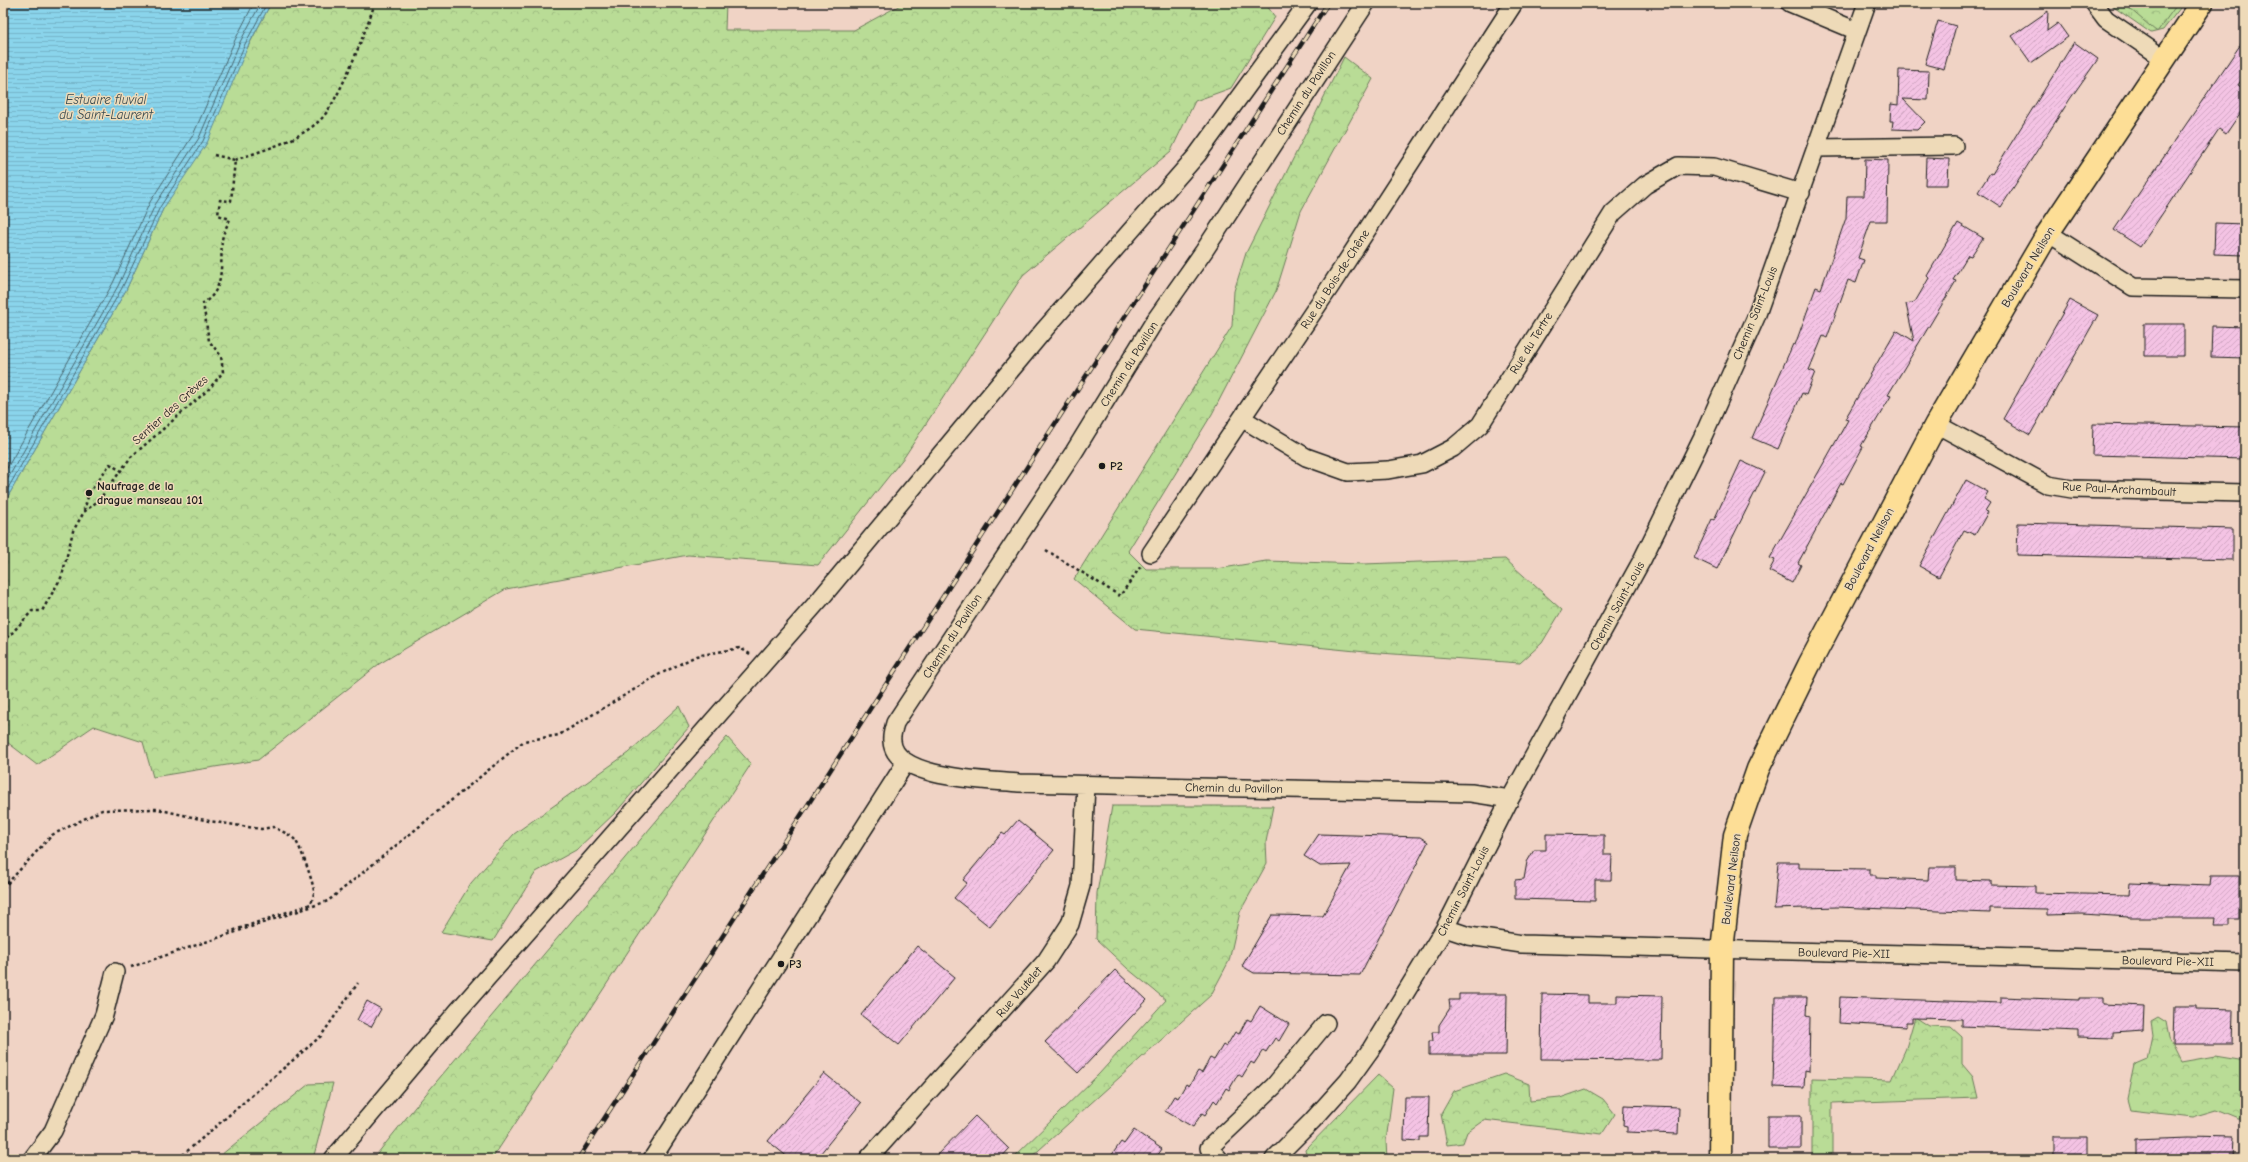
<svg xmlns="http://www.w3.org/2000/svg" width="2248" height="1162" font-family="'Comic Neue',sans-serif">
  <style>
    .grass { fill: url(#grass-tufts); stroke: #6a7c59 }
    .forest { fill: url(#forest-crowns); stroke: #6a7c59 }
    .water { fill: url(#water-rules); stroke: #5e8a98 }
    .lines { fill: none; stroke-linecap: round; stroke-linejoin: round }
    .shore { stroke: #48666f; stroke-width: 1 }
    .building { fill: url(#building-hatch); stroke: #1c1c1c }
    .minor-casing { stroke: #1c1c1c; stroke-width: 20 }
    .major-casing { stroke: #1c1c1c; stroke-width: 25 }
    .path { stroke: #1c1c1c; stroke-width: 2.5; stroke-dasharray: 3 3; stroke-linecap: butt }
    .minor { stroke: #eedab8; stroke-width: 17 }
    .major { stroke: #fdde96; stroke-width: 22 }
    .rail-casing { stroke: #1c1c1c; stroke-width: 4.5 }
    .rail { stroke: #eedab8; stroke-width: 3; stroke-dasharray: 9; stroke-linecap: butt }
    .poi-dot { fill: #1c1c1c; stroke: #eedab8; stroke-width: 1.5 }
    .labels { text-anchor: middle; stroke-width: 3; stroke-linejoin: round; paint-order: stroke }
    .street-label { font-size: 12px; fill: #1c1c1c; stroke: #eedab8 }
    .poi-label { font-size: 12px; font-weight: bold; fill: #1c1c1c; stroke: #eedab8; text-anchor: start }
    .water-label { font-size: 13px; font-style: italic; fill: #384a50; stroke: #eedab8 }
  </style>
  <defs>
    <pattern id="grass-tufts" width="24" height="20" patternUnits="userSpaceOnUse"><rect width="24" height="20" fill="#b9dc96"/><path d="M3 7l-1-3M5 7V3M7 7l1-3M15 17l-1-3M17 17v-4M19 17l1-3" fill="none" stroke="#9ebc81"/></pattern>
    <pattern id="forest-crowns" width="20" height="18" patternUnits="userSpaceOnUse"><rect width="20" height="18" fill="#b9dc96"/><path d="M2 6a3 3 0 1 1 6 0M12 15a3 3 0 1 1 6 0" fill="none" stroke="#9ebc81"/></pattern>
    <pattern id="water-rules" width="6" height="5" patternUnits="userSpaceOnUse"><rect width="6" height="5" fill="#8ad4eb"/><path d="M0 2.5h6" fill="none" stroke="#76b5c9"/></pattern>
    <pattern id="building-hatch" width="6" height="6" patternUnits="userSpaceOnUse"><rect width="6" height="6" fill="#f4c3e4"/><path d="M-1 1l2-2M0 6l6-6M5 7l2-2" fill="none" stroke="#d1a7c3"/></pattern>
  </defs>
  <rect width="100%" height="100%" fill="#f0d3c5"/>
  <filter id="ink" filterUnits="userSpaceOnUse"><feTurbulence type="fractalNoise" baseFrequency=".025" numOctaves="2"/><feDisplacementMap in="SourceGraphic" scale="8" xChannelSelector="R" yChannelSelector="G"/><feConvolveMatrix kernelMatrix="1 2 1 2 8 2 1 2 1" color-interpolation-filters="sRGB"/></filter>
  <g filter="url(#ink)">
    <path class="grass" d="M2108,3H2184L2163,30L2151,33Z"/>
    <path class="forest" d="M271,3H726L725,30H854L904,3H1265L1275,17L1231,88L1195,101L1171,151L1023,275L905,456L818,565L688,555L506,589L379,664L258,760L153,777L143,742L94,726L37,765L3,739V505L126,290L163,209Z
      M2123,3H2178L2157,32Z
      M1344,57L1373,79L1301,211L1276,291L1212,414L1128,551L1146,569H1217L1266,561L1363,564L1505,559L1562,610L1542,643L1520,663L1366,652L1135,629L1074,579L1232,326L1234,291L1246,253Z
      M679,706L689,727L616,812L576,850L536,872L493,941L441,932L471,883L514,834L628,753Z
      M727,737L751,764L492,1159H373L415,1107Z
      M1112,806H1273L1266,842L1267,863L1240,912L1229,961L1211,995L1029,1159H1012L1099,1074L1166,1000L1128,969L1096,939L1097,893Z
      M1915,1017L1929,1026L1951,1027L1962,1037V1064L1973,1077L1978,1098L1832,1103V1154L1812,1156V1078L1892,1080L1906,1048Z
      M2158,1017L2166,1022L2169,1038L2181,1062L2215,1056L2245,1061V1119H2238L2216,1110L2192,1117L2130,1110L2127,1099L2134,1065L2148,1059L2153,1035L2151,1021Z
      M1504,1074L1529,1084L1530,1101L1560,1098L1586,1089L1603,1099L1615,1114L1602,1134L1484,1120L1467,1132L1463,1143L1447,1145L1441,1114L1454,1091Z
      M1378,1075L1393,1088L1386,1141L1387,1159H1307L1305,1150Z
      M333,1083L313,1159H216L309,1084Z"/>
    <path class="water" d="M3,3H271L248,46L207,143L163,209L126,290L3,505Z"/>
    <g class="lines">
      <path class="shore" d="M3,475L113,283L150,202L193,135L235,40L254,3
        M3,487L118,286L155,205L199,138L240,42L261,3
        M3,497L122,288L160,207L203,141L245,44L267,3"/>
    </g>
    <path class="building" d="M2048,11L2047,31L2058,23L2068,37L2031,63L2012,36Z
      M1938,21L1956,26L1944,69L1925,64Z
      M2245,38V75L2238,85L2245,90V106L2226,134L2219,129L2140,247L2114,230Z
      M2074,42L2098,59L2070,99L2001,207L1978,192L1990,173L1992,174Z
      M1899,70L1929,71L1928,100L1903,99L1925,122L1917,130L1892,129L1893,121H1890L1891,104L1898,105Z
      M1926,158L1949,159L1948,185H1925Z
      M1865,159L1888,160L1887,221H1871L1858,258L1864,260L1856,283L1848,280L1827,338L1823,336L1809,370L1815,372L1806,395L1802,393L1778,449L1752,438L1793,344L1795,345L1816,287L1821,289L1846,218L1847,196H1864Z
      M1958,223L1983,238L1971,256L1968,255L1953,280L1956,281L1888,395L1891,396L1861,446L1863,447L1843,484L1841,483L1798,563L1801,565L1792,583L1769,571L1775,560L1770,558L1848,420L1845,419L1896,330L1914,341L1906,304L1915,302L1929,278L1927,276Z
      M2215,223L2245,224V255L2214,254Z
      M2070,300L2098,315L2030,435L2003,419Z
      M2144,324H2184V356H2144Z
      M2212,326L2245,327V358L2211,357Z
      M2093,424L2245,427V459L2092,455Z
      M1741,461L1765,472L1717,569L1694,558L1712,519L1714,520Z
      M1966,480L1988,492L1984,499L1990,503L1985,511L1988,512L1975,535L1964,530L1939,577L1919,566Z
      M2018,523L2233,529V560L2017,555Z
      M1018,820L1054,850L990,927L954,898L967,883L963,880L1002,833L1005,835Z
      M1319,834L1420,837L1428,842L1360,975L1254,973L1242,966L1272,915L1323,916L1351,865L1320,866L1304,856Z
      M1546,834L1604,835V855H1612L1611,880H1595V901L1515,899V880L1524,879L1527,862L1534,850H1546Z
      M1778,862H1799V868L1870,869V875H1876V878L1928,880L1929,867H1956V880L1991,881V885L2035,886V893L2129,895L2130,883L2210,886L2211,876H2239V919H2230V926H2214L2215,918H2129V917L2083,914L2047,915V909L1990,908V913L1837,907L1774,909Z
      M917,946L955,977L899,1045L861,1015Z
      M1115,970L1147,1000L1078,1073L1045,1042Z
      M1459,994H1507L1506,1055H1429V1041H1433L1432,1032H1439V1025L1450,1008L1449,1000H1459Z
      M1542,994L1588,995V1003H1617V995L1662,996L1661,1060L1541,1059Z
      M1775,997H1807L1806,1015L1810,1016L1809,1071L1805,1070L1804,1088L1773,1087Z
      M1840,997L2001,1003V997L2079,1000V998H2103V1004L2144,1006L2143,1030L2113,1032V1038L2078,1037V1031L1962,1026V1019L1912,1018V1022H1906V1027L1839,1023Z
      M367,1001L381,1009L371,1027L357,1020Z
      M1260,1006L1289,1024L1279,1041L1275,1038L1266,1052L1263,1050L1254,1064L1251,1062L1242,1077L1238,1074L1229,1090L1226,1088L1217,1103L1214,1100L1205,1115L1202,1113L1193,1127L1165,1111L1174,1096L1178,1098L1186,1084L1189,1086L1198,1071L1202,1073L1210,1058L1214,1060L1223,1045L1226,1047L1235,1032L1239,1034L1247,1019L1251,1021Z
      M2174,1006H2197V1009L2233,1010L2232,1044H2173Z
      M824,1073L861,1103L816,1159H790L768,1141Z
      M1405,1097H1429L1428,1137H1420V1141L1404,1140Z
      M1624,1105L1679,1107L1678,1134L1627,1132V1127L1623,1126Z
      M1768,1115H1801V1149H1768Z
      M975,1116L1009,1149L1000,1159H933Z
      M1134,1130L1162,1149L1155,1159H1109L1121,1142L1124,1144Z
      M2054,1137H2087V1159H2054Z
      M2186,1138L2234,1139L2233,1159H2136V1140Z"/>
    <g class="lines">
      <defs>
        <path id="minor" d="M1366,3L1204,251L1154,322L1074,452L895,723C894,728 891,735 892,741C894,780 991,780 1019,783L1471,793L1510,799
          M1790,3L1857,31
          M2094,3L2106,19L2163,58
          M1817,148L1954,146
          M2048,233L2133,287L2245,289
          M1243,419L1306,457L1348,472L1388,470L1422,464L1453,448L1480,425L1613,213L1645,185L1678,166L1714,167L1801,193
          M1936,424L2048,485L2072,489L2245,493
          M1151,553L1330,287L1514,3
          M1445,928L1469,936L1522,944L2245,963
          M32,1159L53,1131L104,1015L115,972
          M333,1159L457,1012L821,598L1045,329L1197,155L1308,3
          M652,1159L906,762
          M868,1159L1046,961L1070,924L1081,886L1086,785
          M1219,1159L1209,1148L1274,1086L1326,1023
          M1274,1159L1312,1121L1348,1081L1371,1049L1445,928L1510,799L1642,560L1704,434L1756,317L1867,3"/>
        <path id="major" d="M1720,1159L1722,950L1735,835L1758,769L1809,665L1936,424L2048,233L2202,3"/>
      </defs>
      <use href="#minor" class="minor-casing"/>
      <use href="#major" class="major-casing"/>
      <path class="path" d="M214,155L235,160
        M235,160C263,150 295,142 318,122C338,106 366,29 375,3
        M84,511L89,493L110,464L121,471
        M1046,550L1120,596L1141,566
        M3,643L32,611H42L62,576L73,531L84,512L99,500L131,457L209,389L223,372L221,356L209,341L203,303C226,290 220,263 222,240C223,233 227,226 230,219L218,215L220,200L231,201L235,160
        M3,888L52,835L102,810L157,809L209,821L261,829L274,827C280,831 290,834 295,840C300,845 314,884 314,892C314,895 312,900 311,904L229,932
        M131,967L328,901L524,741L559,735L658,675L696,656L740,648L750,654
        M178,1159L321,1036L358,983"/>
      <use href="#minor" class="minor"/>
      <use href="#major" class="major"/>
      <defs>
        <path id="rail" d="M578,1159L1328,3"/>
      </defs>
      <use href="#rail" class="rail-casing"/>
      <use href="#rail" class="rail"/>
    </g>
  </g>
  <g class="poi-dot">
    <circle cx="1102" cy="466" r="4"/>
    <circle cx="89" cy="493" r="4"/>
    <circle cx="781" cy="964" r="4"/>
  </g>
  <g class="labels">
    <g class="street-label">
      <text transform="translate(1306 93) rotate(-57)" y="4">Chemin du Pavillon</text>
      <text transform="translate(2028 267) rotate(-59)" y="4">Boulevard Neilson</text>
      <text transform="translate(1335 279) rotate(-57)" y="4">Rue du Bois-de-Chêne</text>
      <text transform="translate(1755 313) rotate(-68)" y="4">Chemin Saint-Louis</text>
      <text transform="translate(1531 343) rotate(-58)" y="4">Rue du Tertre</text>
      <text transform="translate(1129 364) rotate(-58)" y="4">Chemin du Pavillon</text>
      <text transform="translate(170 410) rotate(-42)" y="4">Sentier des Grèves</text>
      <text transform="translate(2119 489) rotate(3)" y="4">Rue Paul-Archambault</text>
      <text transform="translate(1869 549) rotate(-62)" y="4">Boulevard Neilson</text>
      <text transform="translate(1617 606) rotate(-61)" y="4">Chemin Saint-Louis</text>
      <text transform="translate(952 636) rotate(-57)" y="4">Chemin du Pavillon</text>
      <text transform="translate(1234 788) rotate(1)" y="4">Chemin du Pavillon</text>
      <text transform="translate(1731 879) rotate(-83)" y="4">Boulevard Neilson</text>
      <text transform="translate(1463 891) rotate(-63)" y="4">Chemin Saint-Louis</text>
      <text transform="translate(1844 953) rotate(1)" y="4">Boulevard Pie-XII</text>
      <text transform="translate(2168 961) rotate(1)" y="4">Boulevard Pie-XII</text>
      <text transform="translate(1019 992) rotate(-49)" y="4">Rue Vautelet</text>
    </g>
    <g class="poi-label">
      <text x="1110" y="470">P2</text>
      <text x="97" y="490">Naufrage de la<tspan x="97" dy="14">drague manseau 101</tspan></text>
      <text x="789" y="968">P3</text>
    </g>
    <g class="water-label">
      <text x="106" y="104">Estuaire fluvial<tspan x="106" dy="15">du Saint-Laurent</tspan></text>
    </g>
  </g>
  <rect width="2248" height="1162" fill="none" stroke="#eedab8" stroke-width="16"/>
  <rect x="8" y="8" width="2232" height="1146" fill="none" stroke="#1c1c1c" stroke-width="1.5" filter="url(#ink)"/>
</svg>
